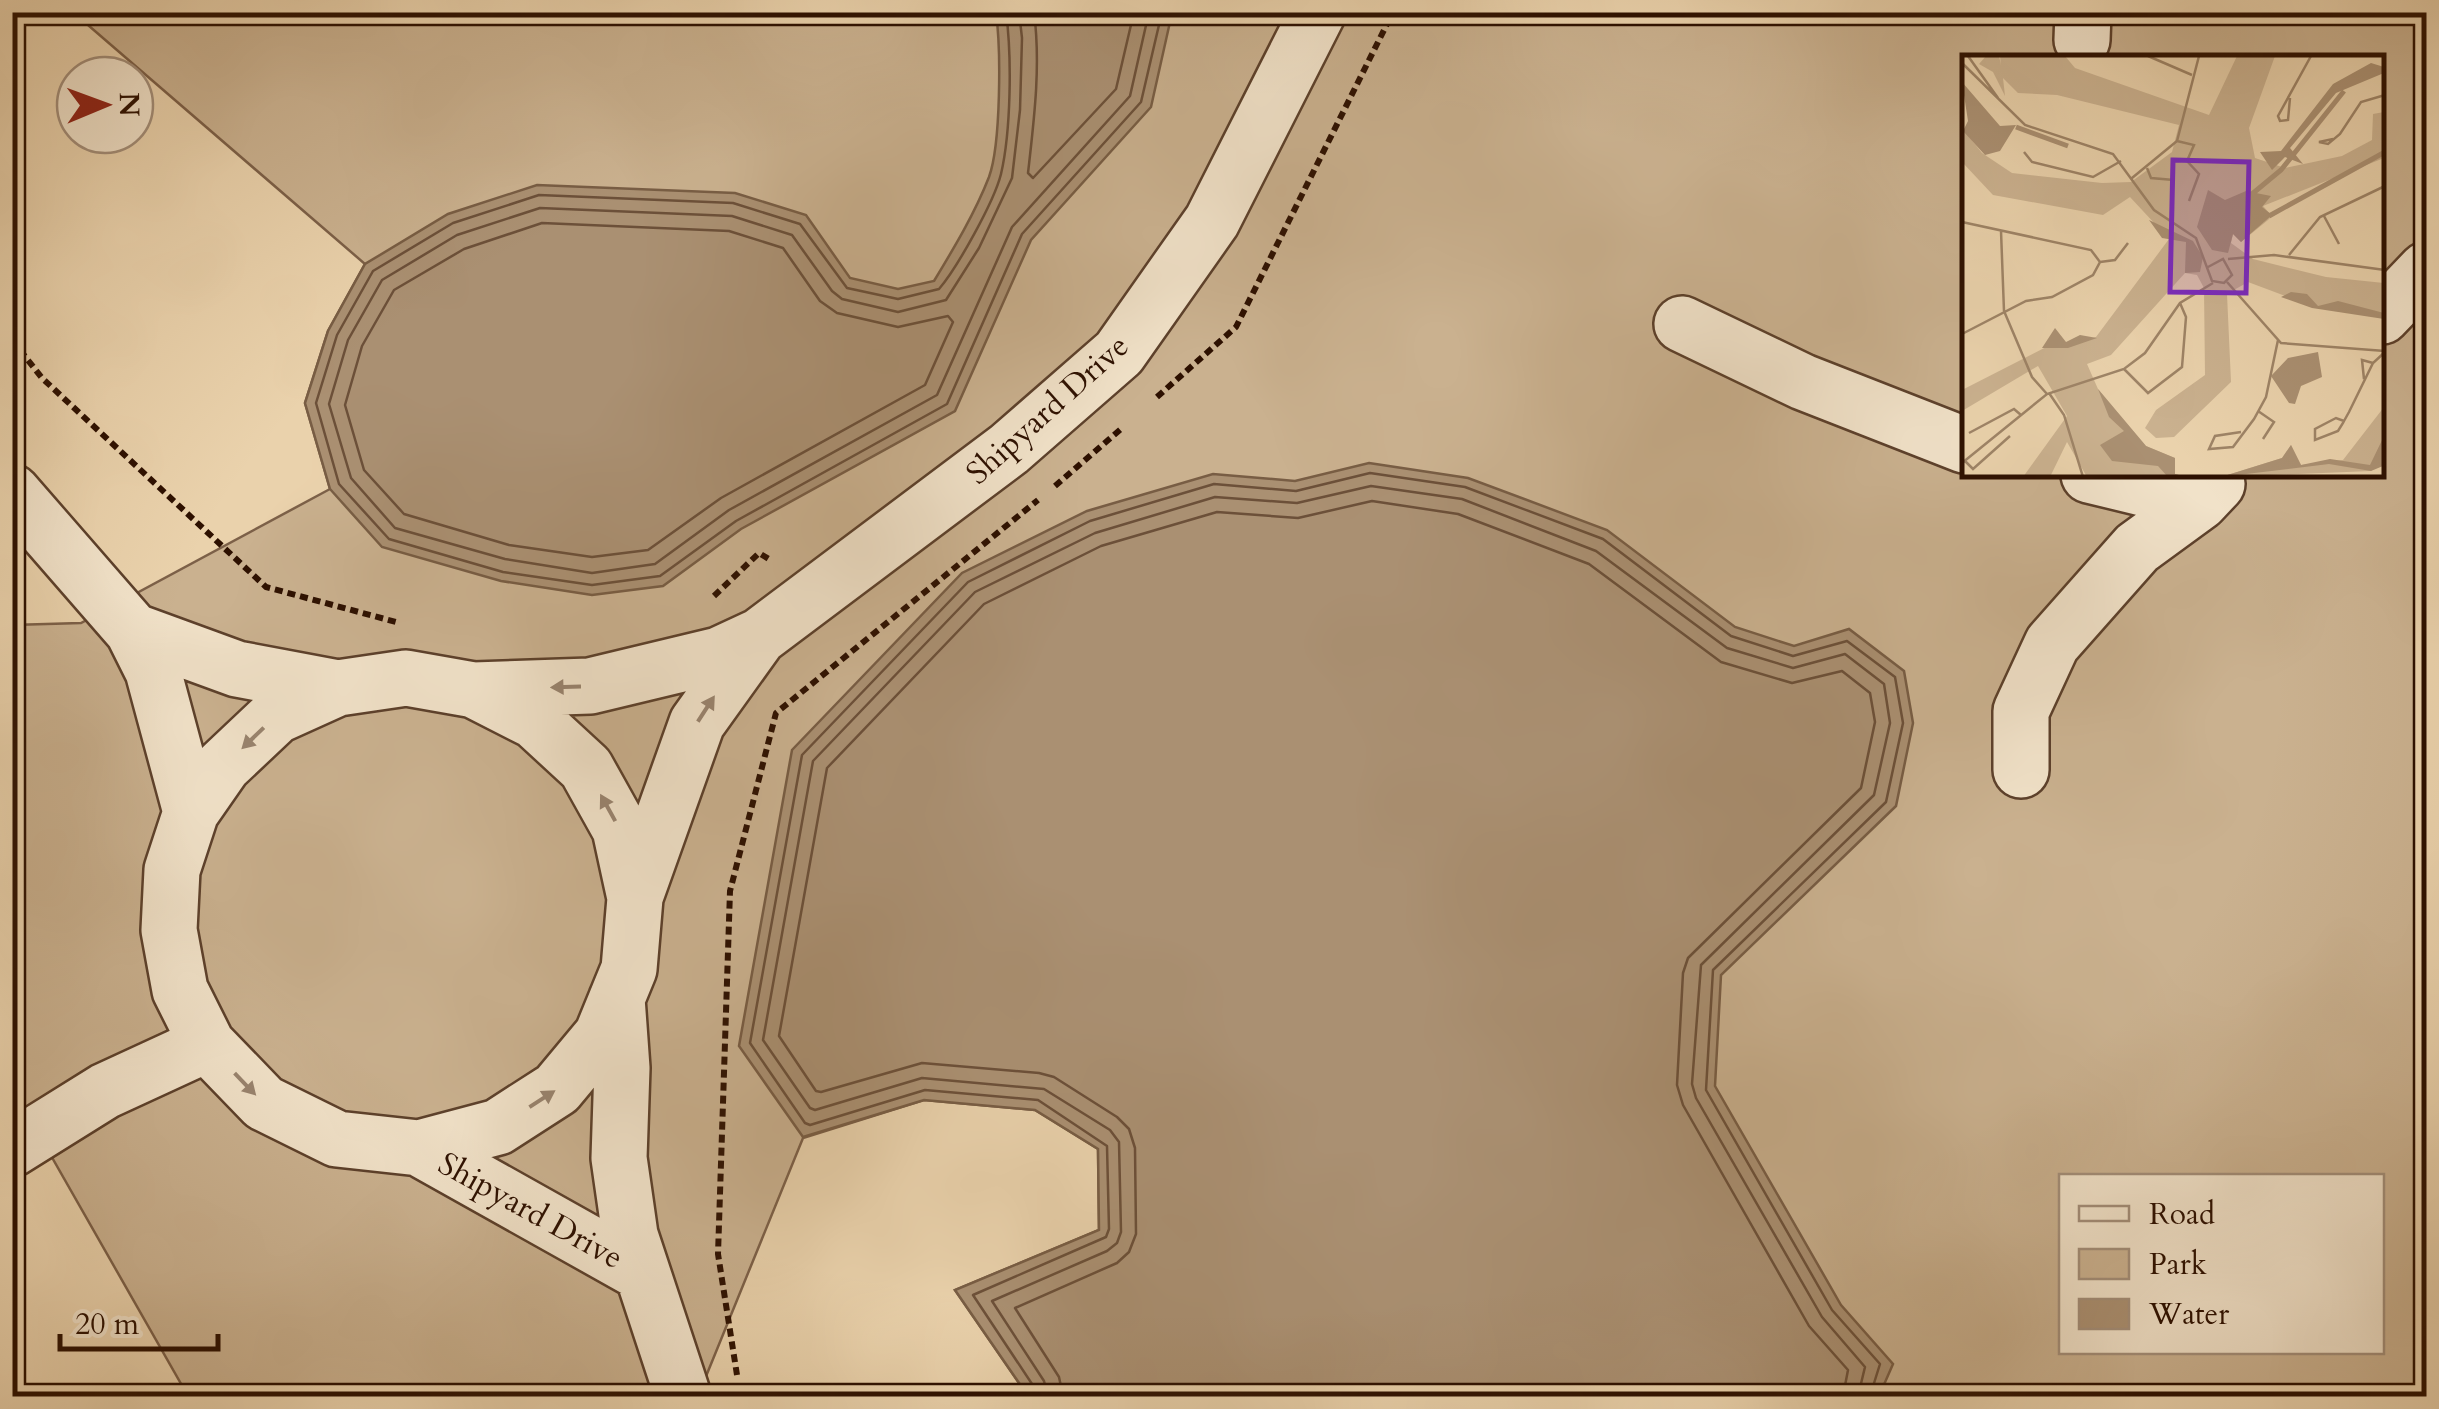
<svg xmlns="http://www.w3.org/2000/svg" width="2439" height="1409" font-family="Cardo,serif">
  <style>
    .green { fill: #cab18f; stroke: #7c6048; stroke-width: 2.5; fill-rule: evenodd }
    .water { fill: #aa9072; stroke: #785d44; stroke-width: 2.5 }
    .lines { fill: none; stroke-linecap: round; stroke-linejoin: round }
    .shore { stroke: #6c5039; stroke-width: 2.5 }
    .minor-casing { stroke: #5c402b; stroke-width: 60 }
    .path { stroke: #2d1000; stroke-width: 6; stroke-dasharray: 8 5; stroke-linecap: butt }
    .minor { stroke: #f1e2c9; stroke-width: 55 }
    .oneway { fill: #99846f }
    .labels { text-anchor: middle; stroke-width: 8; stroke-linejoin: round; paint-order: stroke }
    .street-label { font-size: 32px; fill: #2d1000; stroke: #f1e2c9 }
    .inset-river { fill: none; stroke: #aa9072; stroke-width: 5 }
    .inset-road { fill: none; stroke: #9e8467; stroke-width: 2.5 }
    .view { fill: #7b2cbf; fill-opacity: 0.15; stroke: #7b2cbf; stroke-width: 5 }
    .inset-edge { fill: none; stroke: #2d1000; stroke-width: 5 }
  </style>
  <rect width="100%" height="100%" fill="#ead2ac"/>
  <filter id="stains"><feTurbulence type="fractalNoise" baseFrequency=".002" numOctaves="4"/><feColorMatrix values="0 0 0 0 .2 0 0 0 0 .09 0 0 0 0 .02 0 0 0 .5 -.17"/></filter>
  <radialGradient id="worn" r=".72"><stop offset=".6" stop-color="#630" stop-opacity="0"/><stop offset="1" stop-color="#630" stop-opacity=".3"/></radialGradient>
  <path class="green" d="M74,13H2426V1396H1028L955,1290L1099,1230L1098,1149L1035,1110L924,1100L803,1138L698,1396H188L13,1089L12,625L81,623L330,489L305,403L328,331L365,264ZM1964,58H2382V475H1964ZM2062,1176H2382V1352H2062Z"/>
  <path class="water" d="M996,13H1172L1151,107L1031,240L955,411L741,529L663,586L592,595L501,581L382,547L330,489L305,403L328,331L365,264L448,214L537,185L735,193L806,215L850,278L898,289L934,281C954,248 975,213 989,177C1001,144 1001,49 996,13Z
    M1369,463L1468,478L1607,530L1735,627L1794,646L1849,629L1904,671L1913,723L1896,806L1721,975L1715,1086L1841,1305L1893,1364L1879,1396H1028L955,1290L1099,1230L1098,1149L1035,1110L924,1100L803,1137L739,1046L792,750L962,573L1087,511L1213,474L1295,481Z"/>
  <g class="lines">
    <path class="shore" d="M1006,12C1012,57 1011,131 1001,174C994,202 957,268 939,289L898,299L847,288L800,224L733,203L539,195L453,223L373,271L337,335L316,403L339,484L389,539L503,572L592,585L660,576L736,521L947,404L1022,234L1141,102L1162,12
      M1019,12L1022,38L1020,110L1012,178L979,248L946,300L898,312L842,299L832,291L792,235L732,216L540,208L457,235L382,280L348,340L329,404L351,478L395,528L505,559L592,573L655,564L729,510L937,395L1012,227L1130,96L1149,12
      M1034,12C1041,66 1034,120 1028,173L1033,178L1116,89L1134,12
      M542,223L729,231L783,248L820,301L837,313L898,327L948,316L953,322L925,385L721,498L648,550L592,557L509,545L404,514L364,470L345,405L362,346L394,290L464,249Z
      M1035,1396L1034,1387L973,1295L1106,1237L1109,1229L1107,1146L1038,1100L925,1090L810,1125L805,1123L750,1043L802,755L968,582L1090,521L1214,484L1296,491L1370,473L1465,487L1603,539L1731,636L1793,656L1847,641L1895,677L1903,723L1886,802L1713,970L1706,1090L1832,1310L1880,1364L1870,1396
      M1048,1396L1044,1381L992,1301L1107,1251L1117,1243L1121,1232L1119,1142L1110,1130L1044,1089L922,1078L815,1110L810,1108L763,1040L813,761L975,592L1095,533L1215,497L1297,503L1371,486L1462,499L1596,551L1727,648L1793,668L1845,654L1884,684L1890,723L1874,795L1701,965L1692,1084L1696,1098L1822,1317L1865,1367L1858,1396
      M1063,1396L1059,1377L1015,1308L1117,1263L1129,1252L1136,1234L1135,1148L1129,1129L1117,1117L1054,1077L1039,1073L922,1063L821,1092L816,1091L779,1036L827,768L984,604L1101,546L1217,512L1298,518L1372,501L1458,514L1589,564L1721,662L1792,683L1842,671L1870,693L1875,722L1861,788L1688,958L1683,973L1677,1085L1683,1105L1809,1326L1848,1370L1843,1396"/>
    <defs>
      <path id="minor" d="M2082,40L2083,12
        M2382,316L2426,270
        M1682,324L1803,382L1964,445
        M2089,475L2200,502L2217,484
        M12,492L133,631L153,671L191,812
        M133,631L237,669L338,688
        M474,690L535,721L586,768L620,829L635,898L629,969L602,1035L557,1089L498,1127L419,1148L337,1139L264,1103L207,1044L180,990L169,930L172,870L191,812L223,766L276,716L338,688L406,678L474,690L590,686L719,655L760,636L1009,449L1119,353L1212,221L1318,12
        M2021,770V711L2052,644L2137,548L2200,502
        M635,897L697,723L758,638
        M617,998L622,1068L619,1158L630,1235L683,1396
        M419,1148L642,1273
        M12,1149L105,1091L207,1044"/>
    </defs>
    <use href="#minor" class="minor-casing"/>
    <path class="path" d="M12,340L42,378L266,587L396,622
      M1157,397L1236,327L1393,12
      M1055,486L1121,429
      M714,596L759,553L772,561
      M737,1375L718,1254L730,891L776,713L1038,500"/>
    <use href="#minor" class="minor"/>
  </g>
  <defs><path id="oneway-solid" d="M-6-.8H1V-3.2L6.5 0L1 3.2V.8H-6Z" transform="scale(2.5)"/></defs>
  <g class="oneway">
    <use href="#oneway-solid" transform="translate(566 687) rotate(178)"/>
    <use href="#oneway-solid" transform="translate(706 709) rotate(-57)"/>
    <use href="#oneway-solid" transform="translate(253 738) rotate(136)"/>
    <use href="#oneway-solid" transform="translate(608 808) rotate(-119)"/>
    <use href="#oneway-solid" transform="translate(245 1084) rotate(46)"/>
    <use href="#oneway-solid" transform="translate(542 1099) rotate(-33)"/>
  </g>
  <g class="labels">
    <g class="street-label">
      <text transform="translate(1047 409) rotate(-42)" y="11">Shipyard Drive</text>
      <text transform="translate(531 1210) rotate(29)" y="11">Shipyard Drive</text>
    </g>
  </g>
  <g transform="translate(1962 55)">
    <rect width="422" height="422" fill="#ead2ac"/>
    <path d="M24,1H37L39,10L38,1H103L113,13L247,60L275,1H313L287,73L293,103L323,113L380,101L410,85L411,59L422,57V103L301,151L310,161L306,165L279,187L271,179L269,188L291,204L364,222L422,228V262L355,253L286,227L265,239L269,327L212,382L194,383L183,373L194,355L243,320L242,233L235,220L223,218L149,300L125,309L136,334L184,391L213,403V419L225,422H125L105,387L88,422H61L105,361L76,311L0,356V335L98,285L106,290L134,282L207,184L168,142L141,160L31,140L0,107V73L20,98L50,118L140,128L169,127L210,97L217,70L95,40L56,38L41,23L43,41L31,17L17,9ZM422,352V404L409,416L259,422L320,403L329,390L339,410L381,405Z" fill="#cab18f"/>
    <path d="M409,8L422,12V18L374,38L328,93L341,109L323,102L310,115L298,97L319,96L371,29ZM0,27L38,71L54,70L38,96L23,100L1,76L6,66ZM246,135L263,145L284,136L309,141L300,152L310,160L279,187L271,179L266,198L250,195L235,172ZM187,165L231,186L241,202L238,217L223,218L224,187L200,183ZM329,237L345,239L356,251L376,246L422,258V264L350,253L319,242ZM93,273L104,287L118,280L135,283L106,293H80ZM356,297L360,322L339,331L333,349L327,348L309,321L326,303ZM136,334L184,391L213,403V419L225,422L205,421L196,411L150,406L138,390L162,376L147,362ZM422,381L423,404L421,411L409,416L367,409L259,422L320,403L329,390L339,410L368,404L408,410Z" fill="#aa9072"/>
    <path class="inset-river" d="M54,72L106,91M290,139L319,115L382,36M307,161L423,97"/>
    <path class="inset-road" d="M6,1L36,43M186,1L230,20M0,8L63,70L151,99L192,155L234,183L250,226L262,228L270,220L261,204L246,212M328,43L326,65L318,66L316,61L349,1M371,84L357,87L366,89L378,79L399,47L423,40M215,86L232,90L225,106L237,119L227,146M62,97L70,107L131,122L159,106M185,113L189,123L212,125M170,123L215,86L237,1M362,161L377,189M0,167L129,195L138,207L131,220L90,242L64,246L0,279M39,176L42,256L70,322L85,339M327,200L358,162L423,131M266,204L312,200L423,215M138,207L153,205L166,188M265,227L319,288L423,296M162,314L186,338L220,312L224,262L218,248M402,324L400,305L411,308M87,338L102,360L121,422M296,356L312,367L301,384M382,366L374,363L353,374V385L376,376L381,368L382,366L387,357L411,308L423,297M279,377L253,381L247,394L271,392L292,364L304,342L316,285M7,378L52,354L59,360M3,406L11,414L48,381M0,408L85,339L162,314L183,298L218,248L251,228"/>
    <path class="view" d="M211,105L287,107L284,238L208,237Z"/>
    <rect width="422" height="422" class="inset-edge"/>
  </g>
  <rect width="2439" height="1409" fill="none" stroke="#ead2ac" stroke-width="50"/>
  <rect x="15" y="15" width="2409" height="1379" fill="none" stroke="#2d1000" stroke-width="5"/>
  <rect x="25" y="25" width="2389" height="1359" fill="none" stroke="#2d1000" stroke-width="2.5"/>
  <rect x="2059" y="1174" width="325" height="180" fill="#f1e2c9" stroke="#a38e79" stroke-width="2.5"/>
  <rect x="2079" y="1206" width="50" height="15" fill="#f1e2c9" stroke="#a38e79" stroke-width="2.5"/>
  <text x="2149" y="1224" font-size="30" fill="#2d1000">Road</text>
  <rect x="2079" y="1249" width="50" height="30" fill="#cab18f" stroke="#a38e79" stroke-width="2.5"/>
  <text x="2149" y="1274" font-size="30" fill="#2d1000">Park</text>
  <rect x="2079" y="1299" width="50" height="30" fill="#aa9072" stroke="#a38e79" stroke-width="2.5"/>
  <text x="2149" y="1324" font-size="30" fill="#2d1000">Water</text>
  <g transform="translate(105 105) rotate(89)"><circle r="48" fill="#f1e2c9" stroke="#a38e79" stroke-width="2.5"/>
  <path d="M0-8L18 38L0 25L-18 38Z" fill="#8f2418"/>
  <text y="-15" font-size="28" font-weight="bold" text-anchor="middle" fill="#2d1000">N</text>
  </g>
  <path d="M60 1334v15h158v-15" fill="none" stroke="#2d1000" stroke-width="5"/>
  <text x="75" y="1334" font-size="30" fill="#2d1000" stroke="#f1e2c9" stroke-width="8" paint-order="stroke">20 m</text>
  <rect width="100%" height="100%" filter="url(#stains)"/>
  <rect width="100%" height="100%" fill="url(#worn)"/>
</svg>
